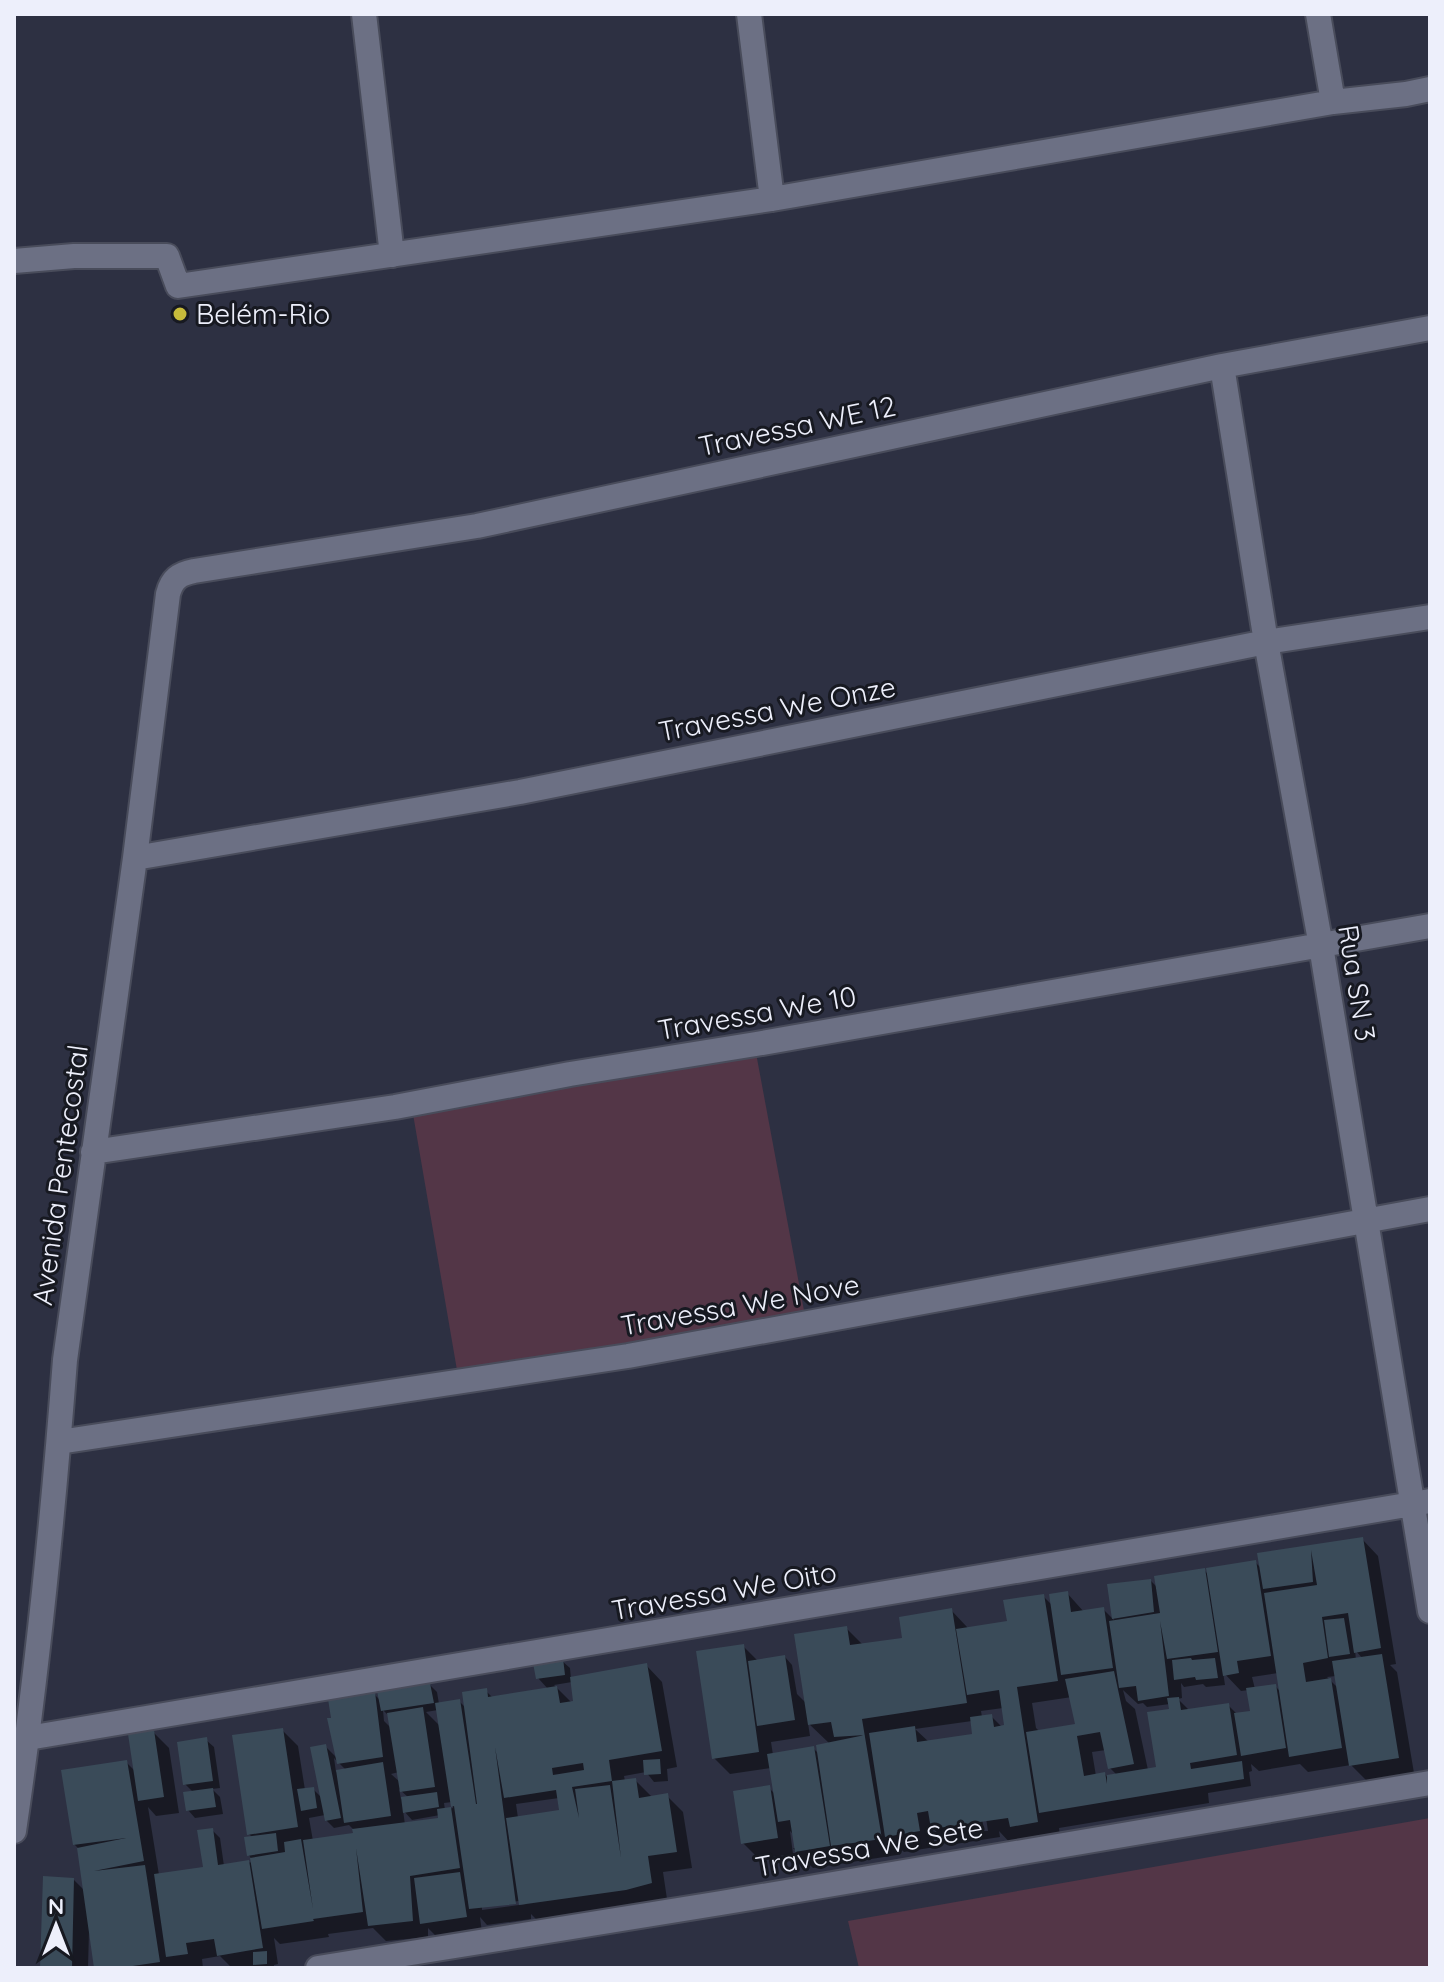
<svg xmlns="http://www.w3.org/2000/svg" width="1444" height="1982" font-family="Quicksand,sans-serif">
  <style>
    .green { fill: #533647 }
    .shadow { fill: #0007; fill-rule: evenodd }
    .building { fill: #3a4b59; fill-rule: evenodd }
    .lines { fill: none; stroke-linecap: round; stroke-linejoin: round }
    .minor-casing { stroke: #494c5b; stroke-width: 28 }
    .minor { stroke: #6c7084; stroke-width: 24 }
    .poi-dot { fill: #c7bb3b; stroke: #171921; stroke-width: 3 }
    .labels { text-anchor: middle; stroke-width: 6; stroke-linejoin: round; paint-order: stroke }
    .poi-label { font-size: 28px; fill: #edeffb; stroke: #171921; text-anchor: start }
    .street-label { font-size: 28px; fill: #edeffb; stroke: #171921 }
  </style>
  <rect width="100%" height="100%" fill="#2d3042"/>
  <path class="green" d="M756,1053L805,1316L458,1376L413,1114Z
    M1430,1818V1968H859L848,1921Z"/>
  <path class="shadow" d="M1362,1539L1378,1556L1396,1664L1390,1665L1397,1672L1414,1773L1367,1781L1351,1765L1308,1772L1300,1764L1259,1771L1251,1764L1252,1771L1249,1772L1251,1786L1208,1793L1209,1803L1059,1828L1061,1846L1012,1845L999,1831L1000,1837L949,1845L932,1827L935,1847L904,1852L895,1844L897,1855L813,1868L793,1848H796L794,1835L790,1831L793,1854L759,1859L743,1843L769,1788L775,1794L771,1768L730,1774L714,1758L743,1646L758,1661L785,1657L792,1665L797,1694L807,1704L846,1628L863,1645L904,1639L951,1610L967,1627L968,1629L1009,1623L1043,1596L1053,1606L1067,1593L1084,1612L1103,1609L1114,1620L1109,1586L1151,1581L1158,1588L1204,1570L1210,1576L1256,1563L1262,1569L1260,1555ZM1355,1650L1363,1659L1356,1660ZM1223,1672L1241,1691L1249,1690L1252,1713L1238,1715L1228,1705L1190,1711L1178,1699L1182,1698L1181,1683L1184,1687L1203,1684L1206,1687L1225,1685ZM1278,1673L1281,1692L1275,1686L1255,1689L1252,1677ZM1336,1676L1338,1688L1327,1677ZM1123,1690L1138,1704L1143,1703L1147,1707L1170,1704L1172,1710L1158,1769L1148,1770L1135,1709L1126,1701ZM1072,1697L1078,1726L1040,1732L1036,1728L1032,1703ZM1003,1708L1007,1727L1003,1728L991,1716L982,1717L981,1711ZM972,1721L975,1741L929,1742L915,1729ZM808,1723L830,1744L819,1754L813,1748L773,1755L771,1742L810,1736ZM1106,1750L1110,1768L1117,1775L1107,1777L1105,1774L1096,1776L1092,1752ZM972,1752H976L988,1831H984Z
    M562,1661L570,1668L571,1679L646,1665L662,1682L677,1767L667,1769L668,1781L654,1782L646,1772L624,1776L625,1781L635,1780L651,1796H667L683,1812L692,1868L663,1872L667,1899L643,1905L537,1920L531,1914V1919L487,1925L480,1917L482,1933L439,1939L428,1928V1937L386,1941L373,1928L328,1934L329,1937L280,1944L274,1938L278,1964L274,1965V1968H232L220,1956L202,1959L203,1968H96L89,1931L88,1968H42L74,1880L86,1892L79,1849L74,1844L126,1762L136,1772L153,1732L169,1748L179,1813L156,1816L148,1807L159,1875L205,1869L212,1830L220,1838L224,1866L253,1862L249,1855L253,1838L249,1834L282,1730L298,1746L305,1790L313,1789L322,1798L325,1746L338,1759L374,1694L381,1701L430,1685L437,1692L439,1704L459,1701L466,1708L486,1691L493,1698L548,1689L538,1678ZM572,1682L575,1702L572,1703L554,1685ZM383,1710L390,1717L392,1729L384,1721ZM438,1710L441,1727L426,1712ZM334,1758L346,1770L336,1772ZM399,1772L401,1783L391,1774ZM399,1789L409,1798L401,1799ZM559,1798L561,1812L518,1818L516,1804ZM452,1802L453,1808L445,1810L444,1803ZM403,1810L412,1820L440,1815L441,1820L405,1825ZM325,1815L326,1820L334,1828L349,1825L355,1831V1835L313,1841L309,1818ZM526,1900V1904L482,1910V1906Z
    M206,1740L214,1747L220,1788L212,1789L220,1797L223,1814L195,1818L188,1810L193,1792L185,1784Z"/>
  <path class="building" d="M1363,1537L1381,1648L1354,1653L1348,1613L1322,1617L1328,1658L1303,1663L1306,1682L1331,1678L1342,1748L1289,1757L1264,1593L1317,1585L1311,1550L1313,1582L1263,1589L1257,1553Z
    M1256,1560L1271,1656L1237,1661L1239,1673L1223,1676L1206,1568Z
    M1205,1568L1218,1652L1167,1659L1160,1621L1169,1696L1138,1701L1136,1686L1119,1688L1109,1621L1160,1613L1154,1576Z
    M1151,1579L1154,1612L1112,1619L1107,1584Z
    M1068,1591L1071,1612L1104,1607L1113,1668L1061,1675L1049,1594Z
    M1044,1594L1058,1681L1017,1687L1038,1822L1010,1827L1008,1818L931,1829L928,1811L917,1813L920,1831L885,1837L869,1733L915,1726L917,1742L972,1734L970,1717L992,1714L994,1727L1004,1725L999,1690L967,1695L956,1629L1007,1621L1003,1600Z
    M952,1608L967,1703L862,1719L882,1839L831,1846L816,1745L865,1735L834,1737L831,1722L808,1725L794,1634L847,1626L850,1645L902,1638L899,1617Z
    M1344,1618L1350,1654L1329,1657L1324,1620Z
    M744,1644L759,1752L712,1759L696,1651Z
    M1382,1654L1399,1758L1349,1766L1332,1661Z
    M785,1655L795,1720L757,1726L748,1661Z
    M563,1658L565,1675L536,1679L533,1663Z
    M1191,1658L1192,1660L1215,1658L1218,1678L1196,1680L1195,1677L1174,1680L1172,1660Z
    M647,1663L662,1751L609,1760L612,1781L572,1787L579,1818L575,1789L610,1785L621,1858L612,1781L636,1778L639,1798L668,1793L677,1852L648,1856L652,1883L626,1890L519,1905L506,1818L559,1810L556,1790L504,1798L495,1747L516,1904L469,1909L454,1806L451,1807L435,1703L460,1699L476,1804H477L462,1692L487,1688L488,1697L557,1686L560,1703L573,1701L570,1677ZM583,1763L584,1770L553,1775L552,1768Z
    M1114,1671L1134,1764L1108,1769L1100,1732L1077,1736L1084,1776L1105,1772L1107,1784V1775L1156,1767L1147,1712L1169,1709L1167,1698L1179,1697L1181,1710L1229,1703L1237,1755L1190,1763L1191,1769L1242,1761L1244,1779L1039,1813L1026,1732L1075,1724L1065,1679Z
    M430,1683L434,1703L381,1711L377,1691Z
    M1276,1684L1286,1748L1241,1756L1234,1713L1250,1711L1246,1688Z
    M375,1692L383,1757L337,1764L327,1718H331L328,1699Z
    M423,1707L435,1787L400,1792L387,1713Z
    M283,1728L298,1827L247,1835L232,1735Z
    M154,1730L164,1797L138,1801L128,1734Z
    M207,1737L213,1781L183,1785L177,1742Z
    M326,1744L341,1818L325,1821L310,1747Z
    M814,1746L830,1846L795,1852L790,1820L778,1822L767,1754Z
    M660,1759L661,1774L644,1775L643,1760Z
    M127,1760L144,1861L94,1871L145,1865L160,1962L119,1968H94L77,1848L126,1838L73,1845L61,1770Z
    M383,1762L391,1816L344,1823L336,1770Z
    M770,1785L778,1838L741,1844L733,1791Z
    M314,1787L317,1808L301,1811L297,1789Z
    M213,1788L216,1807L186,1811L183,1792Z
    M437,1792L439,1807L403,1813L401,1797Z
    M451,1807L460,1868L410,1876L413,1921L368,1926L356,1848L363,1912L313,1919L314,1921L262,1929L250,1858L285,1852L284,1842L301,1839L313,1909L303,1840L353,1833L352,1829L438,1818L437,1809Z
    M213,1828L218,1865L249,1860L263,1948L217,1956L214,1939L186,1943L188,1954L166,1957L154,1874L203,1867L197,1830Z
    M276,1833L278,1851L247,1856L244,1837Z
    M460,1872L467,1917L420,1924L414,1878Z
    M43,1876L74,1878L72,1968H40Z
    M267,1951V1964L253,1965V1952Z"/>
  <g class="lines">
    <defs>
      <path id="minor" d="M364,14L392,255
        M749,14L772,199
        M1318,14L1333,102
        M14,261L74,256H167L178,286L772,199L1333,102L1406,94L1430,89
        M1222,366L1266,642L1321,946L1430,1611
        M135,858L520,792L1266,642L1430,617
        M93,1152L395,1107L570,1074L756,1044L1430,926
        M59,1442L628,1356L1430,1209
        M28,1738L1430,1501
        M14,1831C37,1675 53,1517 65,1360L135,858L168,594C172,579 179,574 194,571L477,526L1222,366L1430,328
        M318,1968L721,1903L1430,1783"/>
    </defs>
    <use href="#minor" class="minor-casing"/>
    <use href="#minor" class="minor"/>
  </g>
  <circle class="poi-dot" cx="180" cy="314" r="8"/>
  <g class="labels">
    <g class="poi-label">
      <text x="196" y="324">Belém-Rio</text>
    </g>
    <g class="street-label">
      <text transform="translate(797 426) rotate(-12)" y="10">Travessa WE 12</text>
      <text transform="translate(777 709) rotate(-11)" y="10">Travessa We Onze</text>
      <text transform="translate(1357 983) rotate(81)" y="10">Rua SN 3</text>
      <text transform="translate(757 1013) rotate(-10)" y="10">Travessa We 10</text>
      <text transform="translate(60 1175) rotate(-82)" y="10">Avenida Pentecostal</text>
      <text transform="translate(740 1305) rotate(-10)" y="10">Travessa We Nove</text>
      <text transform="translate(724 1591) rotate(-10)" y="10">Travessa We Oito</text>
      <text transform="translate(869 1847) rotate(-10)" y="10">Travessa We Sete</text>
    </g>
  </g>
  <rect width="1444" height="1982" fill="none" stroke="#edeffb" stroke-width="32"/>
  <g transform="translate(56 1926)" stroke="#171921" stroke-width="6" paint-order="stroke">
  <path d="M0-6L14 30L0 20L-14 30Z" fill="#edeffb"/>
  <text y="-12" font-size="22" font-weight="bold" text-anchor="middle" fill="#edeffb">N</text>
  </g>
</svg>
